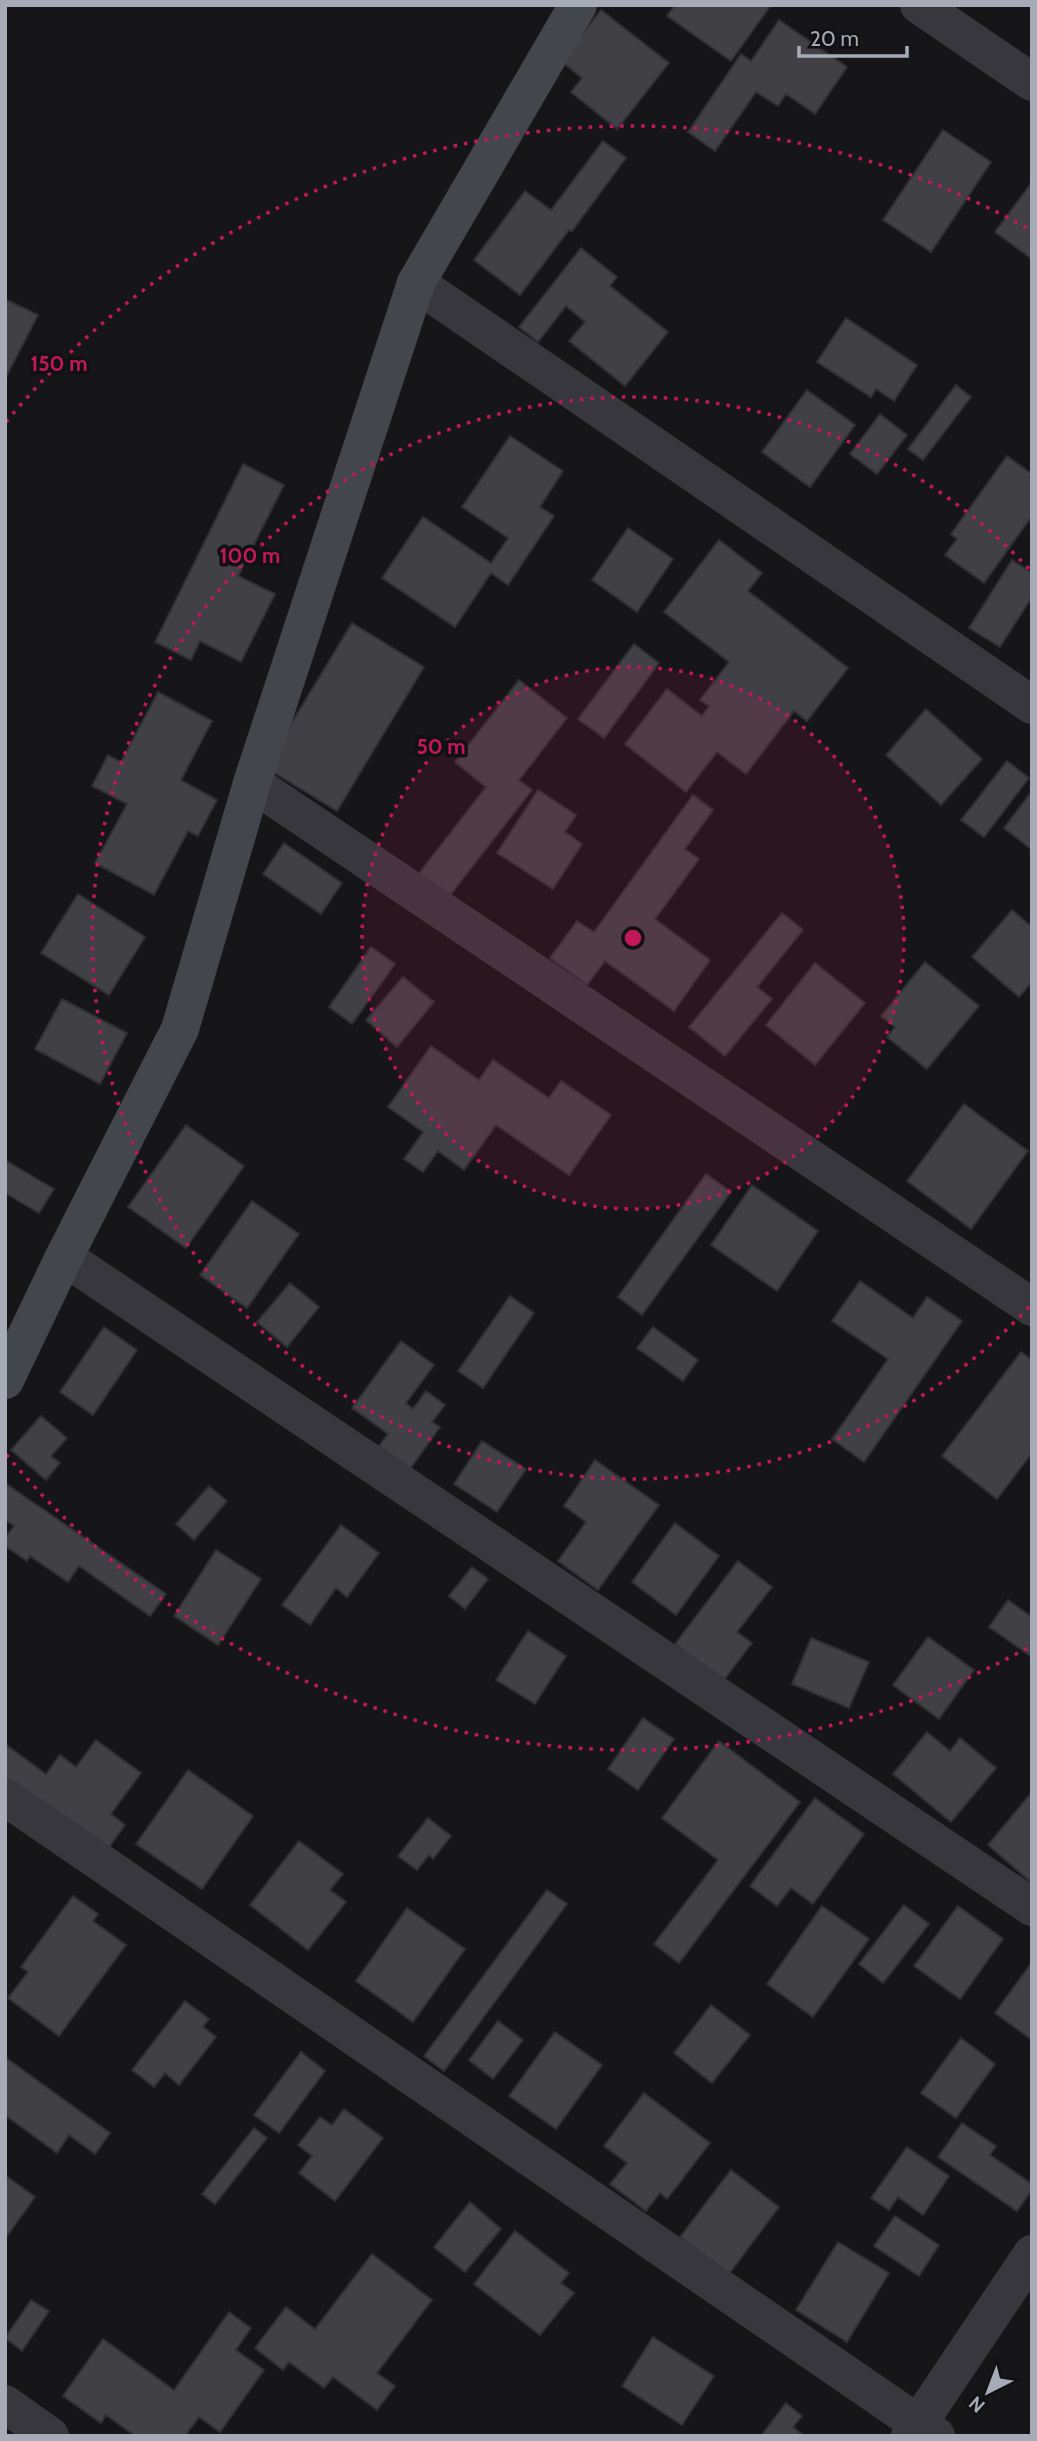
<svg xmlns="http://www.w3.org/2000/svg" width="1037" height="2441" font-family="Cabin,sans-serif">
  <style>
    .building { fill: #404045; stroke: #303034; stroke-width: 2 }
    .lines { fill: none; stroke-linecap: round; stroke-linejoin: round }
    .street { stroke: #37373d; stroke-width: 38 }
    .secondary { stroke: #44464d; stroke-width: 38 }
    .ring { fill: none; stroke: #c2185b; stroke-width: 3.5; stroke-dasharray: 3.5 7 }
    .centre { fill: #c2185b; stroke: #111113; stroke-width: 3.5 }
    .ring-label { font-size: 21px; text-anchor: middle; font-weight: bold; fill: #c2185b; stroke: #111113; stroke-width: 7; stroke-linejoin: round; paint-order: stroke }
  </style>
  <rect width="100%" height="100%" fill="#161618"/>
  <path class="building" d="M675,5H771L731,61L667,16Z
    M601,10L669,63L617,129L571,92L582,78L561,61Z
    M779,20L847,67L815,114L786,94L778,106L756,92L715,151L688,132L741,54L751,61Z
    M943,130L991,162L931,252L883,220Z
    M603,141L626,158L572,231L569,230L520,295L474,260L525,191L551,210Z
    M1032,182V259L995,232Z
    M581,248L617,277L610,286L668,332L625,386L569,341L585,322L566,306L538,342L519,327Z
    M5,299L38,315L5,379Z
    M846,318L917,365L894,401L876,389L871,397L817,362Z
    M956,385L971,397L923,460L908,449Z
    M807,390L855,425L810,487L762,452Z
    M880,414L907,435L877,474L850,454Z
    M510,436L563,471L540,507L554,516L508,585L491,573L455,627L382,578L423,517L491,563L508,538L462,507Z
    M1007,456L1032,474V516L984,583L945,555L957,539L951,534Z
    M243,464L284,485L238,576L275,594L241,662L200,641L191,660L155,642Z
    M628,528L673,559L637,612L592,580Z
    M719,540L762,573L748,591L848,668L807,721L794,711L746,774L717,752L686,792L625,744L667,689L702,716L709,706L700,700L729,662L664,612Z
    M1012,560L1032,573V597L1000,647L969,628Z
    M352,623L424,667L337,811L265,767Z
    M634,644L659,663L604,738L578,719Z
    M519,680L567,718L519,780L532,790L447,899L417,876L486,787L455,762Z
    M158,692L212,721L181,780L217,800L198,836L188,831L154,895L95,863L127,804L92,786L108,755L121,762Z
    M926,709L982,759L941,805L886,755Z
    M1007,761L1029,778L984,837L961,820Z
    M538,790L576,815L565,832L582,844L553,889L497,853Z
    M1032,791V850L1004,828Z
    M693,795L713,810L685,849L699,859L655,919L710,960L674,1011L605,961L587,985L550,958L577,921L594,932Z
    M284,843L342,883L321,914L263,874Z
    M78,894L145,937L109,995L41,953Z
    M1012,910L1032,927V982L1019,997L972,957Z
    M782,913L803,930L757,987L772,999L725,1056L689,1027Z
    M371,947L395,964L352,1024L329,1007Z
    M925,962L979,1006L927,1069L887,1037L895,1027L881,1016Z
    M815,963L865,1003L815,1065L766,1025Z
    M403,977L434,1002L397,1047L366,1020Z
    M62,999L127,1033L100,1084L35,1049Z
    M431,1046L479,1080L493,1060L549,1098L561,1081L611,1115L569,1175L496,1125L464,1170L438,1151L423,1172L404,1159L423,1132L388,1107Z
    M964,1104L1028,1151L971,1229L907,1181Z
    M186,1125L244,1166L186,1248L128,1207Z
    M5,1160L54,1189L39,1213L5,1193Z
    M706,1174L731,1192L642,1315L618,1297Z
    M752,1185L818,1231L777,1291L711,1245Z
    M252,1201L299,1234L247,1308L200,1275Z
    M860,1281L913,1318L927,1297L962,1321L864,1462L832,1439L888,1359L832,1321Z
    M290,1283L319,1307L287,1347L257,1322Z
    M510,1296L534,1313L483,1388L458,1371Z
    M104,1327L137,1350L93,1415L60,1392Z
    M653,1327L698,1360L683,1381L637,1348Z
    M401,1341L434,1365L406,1403L413,1409L426,1391L445,1405L432,1422L440,1427L410,1469L379,1446L388,1434L352,1408Z
    M1021,1352L1032,1360V1453L997,1499L942,1456Z
    M41,1416L67,1438L51,1456L60,1463L46,1480L11,1450Z
    M482,1441L526,1469L497,1512L454,1484Z
    M595,1460L659,1505L598,1590L558,1561L586,1522L564,1506Z
    M5,1483L166,1594L150,1616L79,1566L68,1582L30,1556L27,1561L5,1546V1538L14,1526L5,1520Z
    M209,1486L227,1501L194,1540L176,1524Z
    M675,1523L719,1556L676,1615L632,1582Z
    M341,1525L379,1553L347,1597L336,1588L310,1625L282,1605Z
    M216,1550L261,1579L218,1645L174,1616Z
    M738,1561L772,1587L737,1632L752,1643L723,1681L675,1644Z
    M472,1567L488,1579L465,1609L449,1596Z
    M1008,1600L1032,1617V1657L989,1627Z
    M528,1631L566,1656L535,1704L496,1680Z
    M928,1637L974,1670L939,1719L893,1685Z
    M811,1638L869,1662L849,1708L792,1684Z
    M643,1718L674,1739L638,1790L608,1769Z
    M927,1732L950,1751L960,1738L996,1768L951,1822L893,1774Z
    M96,1740L141,1773L111,1814L125,1825L105,1853L5,1780V1744L46,1774L60,1755L76,1767Z
    M719,1741L800,1802L679,1963L654,1944L718,1860L662,1818Z
    M188,1770L253,1816L202,1889L136,1844Z
    M1032,1792V1883L988,1845Z
    M815,1798L864,1834L813,1904L791,1888L777,1906L750,1886Z
    M428,1818L451,1836L433,1859L429,1855L417,1870L398,1856Z
    M299,1841L343,1874L330,1890L346,1902L308,1950L250,1905Z
    M547,1890L567,1904L444,2071L424,2056Z
    M73,1896L98,1914L93,1921L126,1945L59,2036L8,1998L28,1972L21,1967Z
    M904,1905L929,1924L883,1983L859,1964Z
    M822,1906L869,1939L813,2017L767,1984Z
    M958,1906L1003,1939L960,1999L914,1966Z
    M407,1908L465,1949L413,2022L356,1981Z
    M1032,1962V2040L995,2013Z
    M185,2001L209,2019L203,2027L216,2037L179,2085L165,2073L154,2087L132,2070Z
    M711,2005L750,2035L712,2083L674,2053Z
    M498,2021L523,2040L493,2079L469,2060Z
    M555,2032L602,2065L556,2129L509,2096Z
    M961,2038L995,2064L956,2118L921,2093Z
    M301,2052L325,2071L279,2133L254,2115Z
    M5,2057L110,2133L95,2154L69,2135L57,2153L5,2115Z
    M644,2093L710,2143L667,2199L660,2193L646,2211L610,2184L627,2163L604,2146Z
    M344,2109L383,2138L335,2201L299,2173L312,2156L298,2145L320,2117L332,2125Z
    M962,2123L996,2146L990,2155L1032,2184V2190L1017,2211L938,2157Z
    M254,2128L267,2138L215,2204L202,2194Z
    M907,2147L949,2176L923,2215L898,2197L889,2210L871,2198Z
    M731,2170L779,2207L729,2274L680,2237Z
    M5,2175L35,2197L5,2239Z
    M470,2202L501,2229L465,2272L434,2247Z
    M895,2216L939,2245L919,2276L874,2246Z
    M515,2231L569,2273L561,2283L574,2293L540,2335L474,2284Z
    M838,2242L889,2273L847,2342L796,2310Z
    M372,2254L432,2300L377,2373L395,2386L377,2410L333,2377L324,2388L289,2362L283,2370L255,2348L286,2307L315,2329Z
    M31,2300L49,2311L22,2351L5,2338Z
    M229,2312L251,2328L236,2350L264,2370L220,2432L199,2417L185,2436H135L106,2415L101,2423L63,2396L103,2339L174,2390Z
    M653,2337L714,2376L682,2425L622,2386Z
    M786,2403L802,2416L793,2427L804,2436H761Z"/>
  <g class="lines">
    <path class="street" d="M919,5L1032,82
      M416,283L1032,705
      M252,783L1032,1307
      M64,1257L1032,1907
      M5,1797L936,2436
      M5,2404L50,2436
      M910,2436L1032,2254"/>
    <path class="secondary" d="M5,1380L64,1257L180,1029L252,783L416,283L578,5"/>
  </g>
  <circle cx="633" cy="938" r="271" fill="#c2185b" fill-opacity=".12"/>
  <g class="ring">
    <circle cx="633" cy="938" r="271"/>
    <path d="M1029 1307A541 541 0 1 1 1029 569"/>
    <path d="M1027 1648A812 812 0 0 1 6 1454M6 422A812 812 0 0 1 1027 228"/>
  </g>
  <circle cx="633" cy="938" r="10" class="centre"/>
  <g class="ring-label">
    <text x="59" y="371">150 m</text>
    <text x="250" y="563">100 m</text>
    <text x="441" y="754">50 m</text>
  </g>
  <rect width="1037" height="2441" fill="none" stroke="#a7abb8" stroke-width="14"/>
  <g transform="translate(988 2392) rotate(222)" stroke="#111113" stroke-width="5" paint-order="stroke">
  <path d="M0-5L12 26L0 18L-12 26Z" fill="#a7abb8"/>
  <text y="-10" font-size="19" font-weight="bold" text-anchor="middle" fill="#a7abb8">N</text>
  </g>
  <path d="M799 46v10h108v-10" fill="none" stroke="#a7abb8" stroke-width="3.5"/>
  <text x="810" y="46" font-size="21" fill="#a7abb8" stroke="#111113" stroke-width="5" paint-order="stroke">20 m</text>
</svg>
